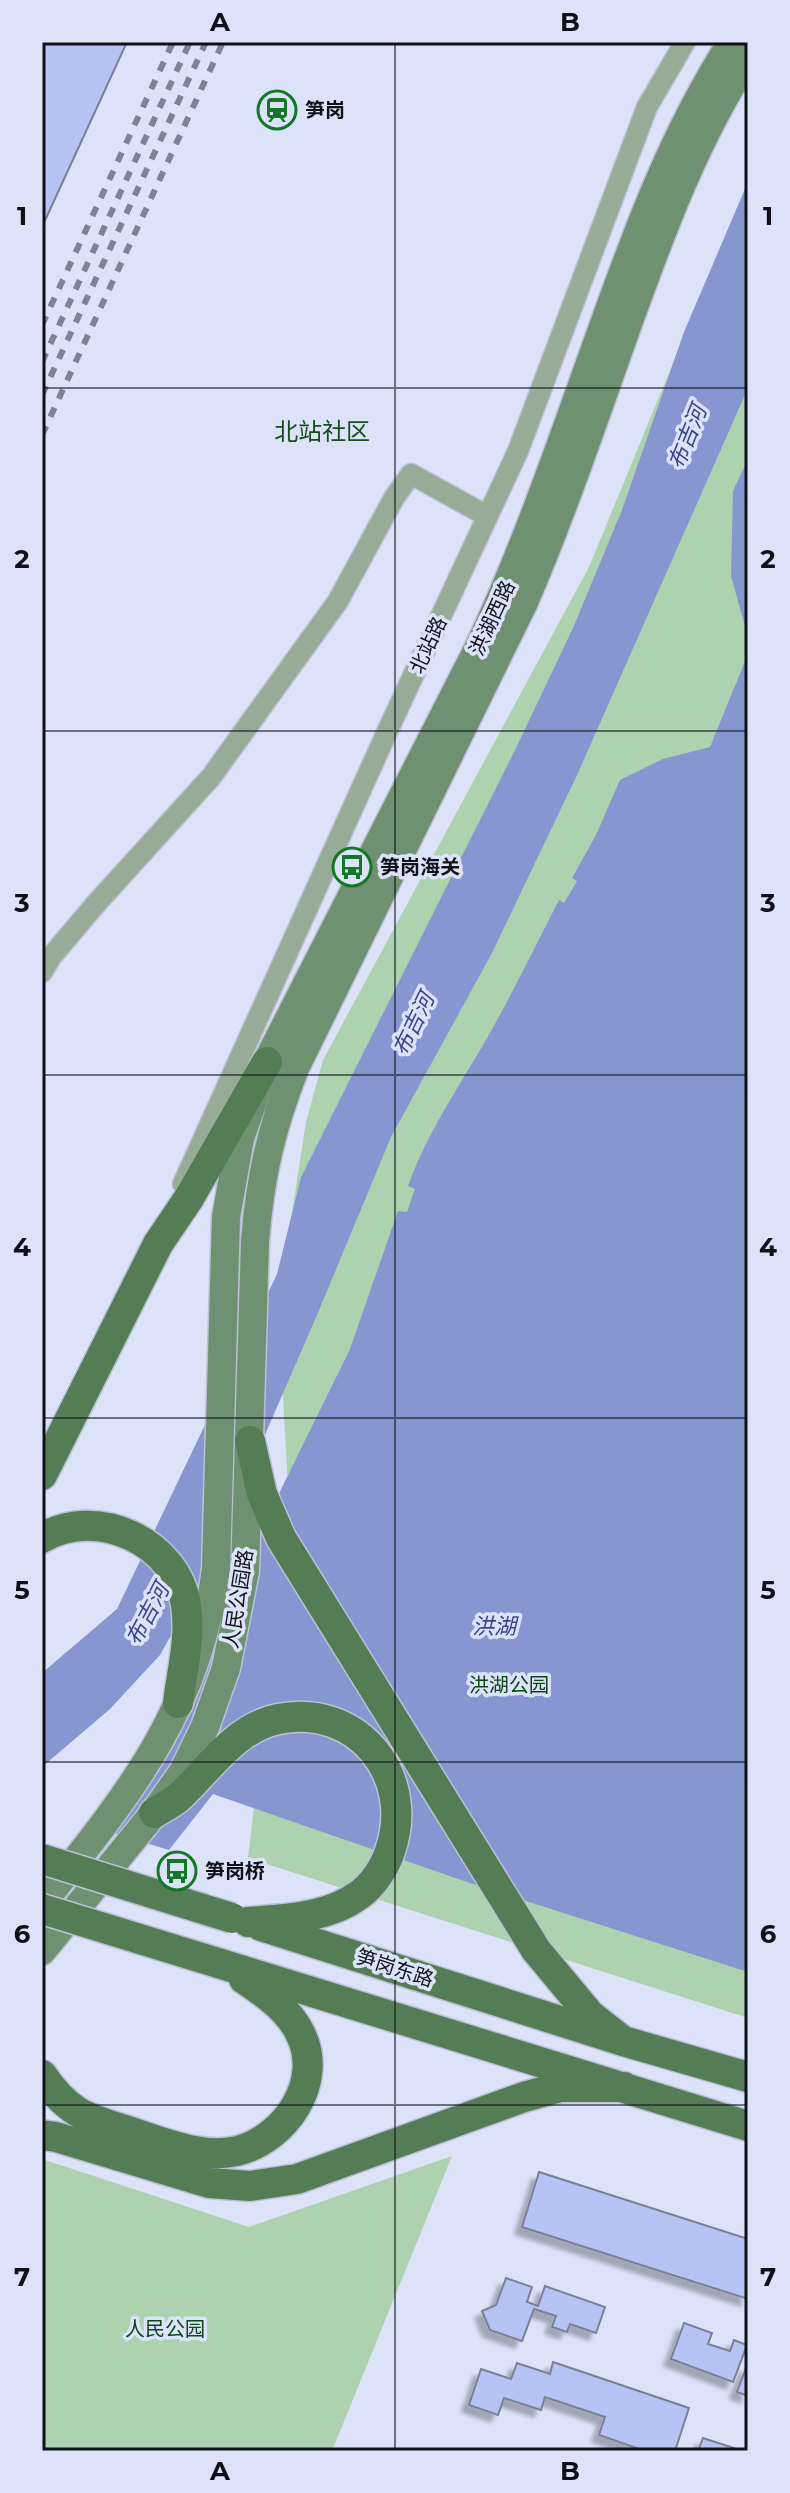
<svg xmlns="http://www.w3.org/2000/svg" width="790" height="2493" font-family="Montserrat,'Noto Sans SC',sans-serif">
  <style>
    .green { fill: #aed1af }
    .water { fill: #8796d1 }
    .building { fill: #b6c3f5; stroke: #7a8094; stroke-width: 2; filter: url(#shadow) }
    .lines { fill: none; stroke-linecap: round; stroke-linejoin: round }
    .minor-casing { stroke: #bbc1d5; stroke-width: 23 }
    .secondary-casing { stroke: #bbc1d5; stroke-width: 31 }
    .primary-casing { stroke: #bbc1d5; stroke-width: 33 }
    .minor { stroke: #96ac96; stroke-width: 20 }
    .secondary { stroke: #709171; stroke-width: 28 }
    .primary { stroke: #547d56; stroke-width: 30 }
    .rail { stroke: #7e8393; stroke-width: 6; stroke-dasharray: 10 10; stroke-linecap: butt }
    .primary-bridge-casing { stroke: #bbc1d5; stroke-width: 33; stroke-linecap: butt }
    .primary-bridge { stroke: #547d56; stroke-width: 30 }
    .grid { fill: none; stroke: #0f1119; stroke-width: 2; stroke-opacity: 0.55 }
    .labels { text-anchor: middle; stroke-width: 7; stroke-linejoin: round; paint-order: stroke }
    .poi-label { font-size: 20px; font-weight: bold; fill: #0f1119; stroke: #dce3f9; text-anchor: start }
    .street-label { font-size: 20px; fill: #0f1119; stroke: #dce3f9 }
    .park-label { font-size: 20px; fill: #0d4516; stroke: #dce3f9 }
    .water-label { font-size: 22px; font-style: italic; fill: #37448b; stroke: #dce3f9 }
    .quarter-label { font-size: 24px; fill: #144e1c; stroke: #dce3f9 }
    .neatline { fill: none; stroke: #0f1119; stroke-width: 3 }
    .grid-label { font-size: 26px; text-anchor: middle; font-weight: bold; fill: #0f1119 }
  </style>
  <defs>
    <filter id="shadow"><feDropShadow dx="-7" dy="7" stdDeviation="2" flood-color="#0004"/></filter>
  </defs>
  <rect width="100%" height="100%" fill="#dce3f9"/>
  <path class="green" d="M748,181V2018L248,1858L289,1505L282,1379L287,1245L306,1122L323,1060L589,567Z
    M452,2156L332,2451H42V2159L249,2227Z"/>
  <path class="water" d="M748,182V388L578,773L492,953L391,1137L317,1315L201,1582L160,1655L110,1709L42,1767V1673L117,1609L277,1274L301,1177L515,750L573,628L622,510L684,332Z
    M748,459V637L731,576L733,491Z
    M748,654V1972L467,1882L213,1794L169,1850L109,1832L150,1745L263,1526L350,1349L398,1211L407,1212L415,1189L408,1186C427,1133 459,1087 487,1038C513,993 535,946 559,900L564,903L577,881L572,878L596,835L620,780L663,759L710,747Z"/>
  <path class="building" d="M42,42H127L42,227Z
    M539,2172L748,2239V2299L522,2227Z
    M506,2278L532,2287L527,2302L538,2306L545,2286L605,2307L596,2333L570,2324L567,2332L552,2327L556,2316L534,2309L522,2341L490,2330L482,2311L496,2305Z
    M684,2323L712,2333L708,2344L730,2351L734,2340L747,2345L733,2382L671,2359Z
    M553,2362L689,2408L675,2451H645L599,2435L605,2417L545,2397L541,2410L504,2398L498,2415L469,2405L481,2369L511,2379L517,2363L550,2374Z
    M747,2365H748V2396L737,2392Z
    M703,2438L743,2451H698Z"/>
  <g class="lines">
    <defs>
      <path id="minor" d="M42,972L51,957L94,906L211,777L338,601L394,498L411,474L487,516
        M183,1184L387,732L518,451L647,107L685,42"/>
      <path id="secondary" d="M42,1903C128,1795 198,1711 216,1569L226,1217L240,1138L267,1062L479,647C526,547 561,444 598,341C635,237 672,135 732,42
        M42,1951L154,1813L183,1772L205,1727L226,1668L245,1571L255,1242C260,1177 271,1129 295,1068L524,602C564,509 596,413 630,318C663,227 696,138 748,58"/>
      <path id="primary" d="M250,1441L262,1494L281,1538L536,1950L590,2015L623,2041
        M42,1475L158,1244L189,1198L267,1062
        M42,1538C97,1505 176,1542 186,1605C191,1637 182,1671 178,1703
        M154,1813C162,1808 172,1803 179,1797C210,1768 235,1728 278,1719C358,1703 416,1776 390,1851C385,1867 373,1885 359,1895C328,1918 286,1919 248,1922
        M261,1926L623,2041L748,2077
        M218,1963L748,2126
        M42,2075C69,2115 88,2118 131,2132C164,2143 202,2159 237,2151C285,2139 325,2082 300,2033C289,2010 265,1993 244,1979
        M42,2135L56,2137L209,2183L250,2186L297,2179L524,2097L560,2087H624"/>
    </defs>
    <use href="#minor" class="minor-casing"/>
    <use href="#secondary" class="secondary-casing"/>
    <use href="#primary" class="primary-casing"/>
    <use href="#minor" class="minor"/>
    <use href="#secondary" class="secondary"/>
    <use href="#primary" class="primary"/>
    <path class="rail" d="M42,325L173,42
      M42,362L190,42
      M42,395L206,42
      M42,435L223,42"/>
    <defs>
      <path id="primary-bridge" d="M42,1859L232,1918
        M42,1909L218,1963"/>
    </defs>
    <use href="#primary-bridge" class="primary-bridge-casing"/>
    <use href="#primary-bridge" class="primary-bridge"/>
  </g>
  <path class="grid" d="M395,42V2451M42,388H748M42,731H748M42,1075H748M42,1418H748M42,1762H748M42,2105H748"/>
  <defs>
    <symbol id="station-ring" viewBox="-11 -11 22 22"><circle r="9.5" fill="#dce3f9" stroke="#147728" stroke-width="1.5"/><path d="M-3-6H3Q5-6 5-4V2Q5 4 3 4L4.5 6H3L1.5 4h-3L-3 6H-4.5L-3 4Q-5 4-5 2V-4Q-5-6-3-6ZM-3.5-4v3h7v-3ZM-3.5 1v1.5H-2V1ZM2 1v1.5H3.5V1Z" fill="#147728"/></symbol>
    <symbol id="bus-ring" viewBox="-11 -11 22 22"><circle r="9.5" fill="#dce3f9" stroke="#147728" stroke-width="1.5"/><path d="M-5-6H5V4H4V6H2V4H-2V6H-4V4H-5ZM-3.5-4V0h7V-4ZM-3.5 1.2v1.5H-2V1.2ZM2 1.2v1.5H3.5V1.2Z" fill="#147728"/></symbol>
  </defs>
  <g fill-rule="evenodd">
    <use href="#station-ring" x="255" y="88" width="44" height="44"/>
    <use href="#bus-ring" x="330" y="845" width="44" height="44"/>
    <use href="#bus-ring" x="155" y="1849" width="44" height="44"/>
  </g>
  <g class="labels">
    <g class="poi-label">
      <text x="305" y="117">笋岗</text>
      <text x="380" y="874">笋岗海关</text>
      <text x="205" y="1878">笋岗桥</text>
    </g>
    <g class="street-label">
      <text transform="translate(492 618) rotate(-65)" y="7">洪湖西路</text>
      <text transform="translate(428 645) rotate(-65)" y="7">北站路</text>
      <text transform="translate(238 1599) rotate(-81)" y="7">人民公园路</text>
      <text transform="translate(395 1968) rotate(18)" y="7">笋岗东路</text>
    </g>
    <g class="park-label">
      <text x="509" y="1692">洪湖公园</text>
      <text x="165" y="2336">人民公园</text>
    </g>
    <g class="water-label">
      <text transform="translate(687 437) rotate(-68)" y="8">布吉河</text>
      <text transform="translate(413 1024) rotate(-64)" y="8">布吉河</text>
      <text transform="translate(147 1614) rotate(-62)" y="8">布吉河</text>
      <text x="494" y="1634">洪湖</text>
    </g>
    <g class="quarter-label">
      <text x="322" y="440">北站社区</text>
    </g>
  </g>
  <rect width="790" height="2493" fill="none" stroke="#dce3f9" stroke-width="88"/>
  <rect x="44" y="44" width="702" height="2405" class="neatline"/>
  <g class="grid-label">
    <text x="220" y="31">A</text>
    <text x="570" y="31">B</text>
    <text x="22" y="225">1</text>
    <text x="768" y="225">1</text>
    <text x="22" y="568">2</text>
    <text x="768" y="568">2</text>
    <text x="22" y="912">3</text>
    <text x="768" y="912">3</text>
    <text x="22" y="1256">4</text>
    <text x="768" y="1256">4</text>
    <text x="22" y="1599">5</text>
    <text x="768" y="1599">5</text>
    <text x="22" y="1943">6</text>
    <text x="768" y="1943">6</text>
    <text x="22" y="2286">7</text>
    <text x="768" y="2286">7</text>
    <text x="220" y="2480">A</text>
    <text x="570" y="2480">B</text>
  </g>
</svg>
